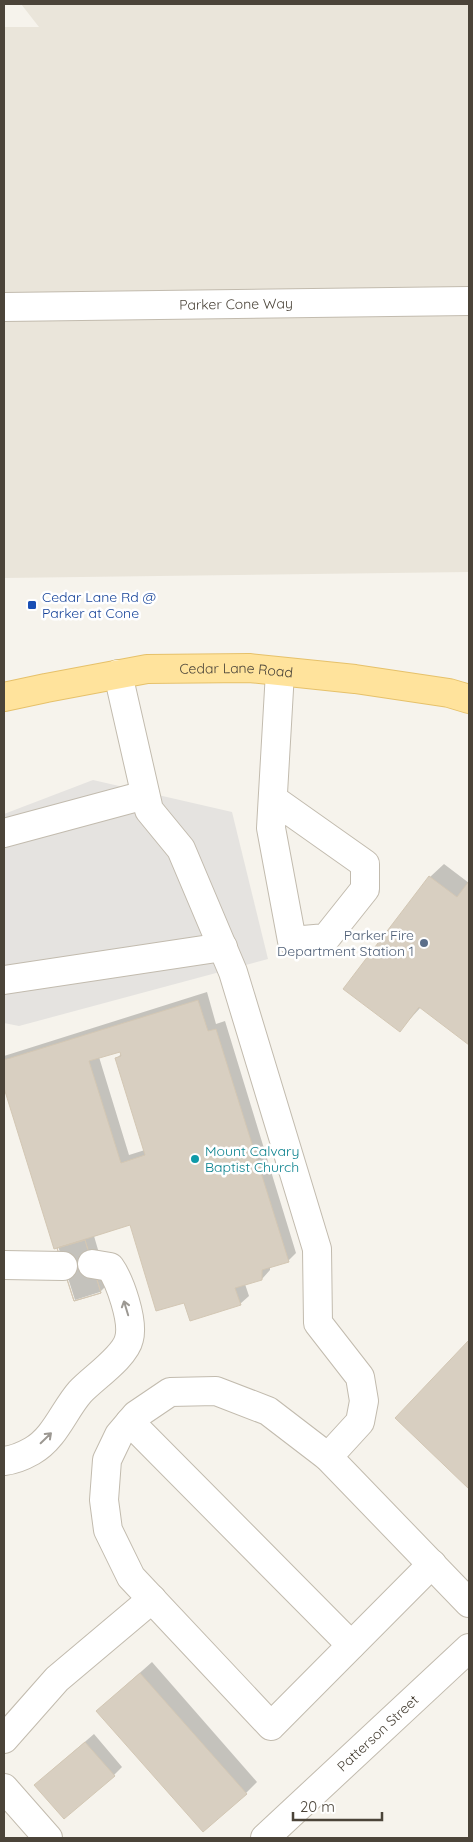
<svg xmlns="http://www.w3.org/2000/svg" width="473" height="1842" font-family="Quicksand,sans-serif">
  <style>
    .residential { fill: #eae5da }
    .parking { fill: #e5e3e0 }
    .shadow { fill: #0003; fill-rule: evenodd }
    .building { fill: #d8cfc1; stroke: #d3c7b4; fill-rule: evenodd }
    .lines { fill: none; stroke-linecap: round; stroke-linejoin: round }
    .minor-casing { stroke: #c2bbae; stroke-width: 30 }
    .major-casing { stroke: #e6c16a; stroke-width: 30 }
    .minor { stroke: #fff; stroke-width: 28 }
    .major { stroke: #ffe39c; stroke-width: 28 }
    .oneway { stroke: #9c9892 }
    .transit-dot { fill: #1a4fb4; stroke: #fff; stroke-width: 2 }
    .service-dot { fill: #5c6f8a; stroke: #fff; stroke-width: 2 }
    .culture-dot { fill: #0f9aa8; stroke: #fff; stroke-width: 2 }
    .labels { text-anchor: middle; stroke-width: 5; stroke-linejoin: round; paint-order: stroke }
    .street-label { font-size: 14px; fill: #4b4439; stroke: #fff }
    .transit-label { font-size: 14px; fill: #164399; stroke: #fff; text-anchor: start }
    .service-label { font-size: 14px; fill: #4e5e75; stroke: #fff; text-anchor: end }
    .culture-label { font-size: 14px; fill: #0d838f; stroke: #fff; text-anchor: start }
  </style>
  <rect width="100%" height="100%" fill="#f6f3ec"/>
  <path class="residential" d="M21,4H469V572L4,578V27H39Z"/>
  <path class="parking" d="M93,780L232,812L268,959L19,1026L4,1023V814Z"/>
  <path class="shadow" d="M444,864L469,883V1043L421,1007L400,1030L430,877Z
    M207,992L216,1024L225,1021L296,1253L288,1261L270,1266V1270L262,1279L245,1284L249,1296L240,1304L185,1301L131,1224L94,1236L108,1284L100,1292L75,1300L58,1246L54,1247L4,1084V1056ZM121,1050L122,1053L117,1058L145,1150L129,1155L99,1057Z
    M469,1342V1487L397,1418Z
    M152,1662L257,1782L246,1793L97,1711Z
    M94,1734L122,1767L114,1775L44,1777Z"/>
  <path class="building" d="M429,876L457,897L469,881V1045L419,1007L400,1032L343,989Z
    M198,1000L208,1031L216,1029L289,1262L262,1270V1280L235,1288L241,1305L190,1321L184,1303L156,1311L130,1225L54,1249L4,1088V1060ZM120,1052L121,1056L115,1058L145,1155L121,1163L89,1061Z
    M85,1240L101,1293L74,1301L57,1248Z
    M85,1240L101,1293L74,1301L57,1248Z
    M469,1340V1489L395,1418Z
    M140,1673L247,1794L203,1832L96,1711Z
    M85,1742L115,1776L64,1819L34,1785Z"/>
  <g class="lines">
    <defs>
      <g id="minor">
        <path id="s1" d="M4,307L469,301"/>
        <path d="M118,674L149,810L181,849L233,972L317,1249L318,1323L360,1377L364,1401L360,1422L328,1457L469,1603"/>
        <path d="M273,799L365,864V889L326,938L292,941L271,828L280,672"/>
        <path d="M4,833L145,795"/>
        <path d="M4,980L223,947"/>
        <path d="M4,1265L63,1266"/>
        <path d="M130,1422L351,1645"/>
        <path d="M328,1457L268,1411L216,1391L170,1392L136,1415L119,1435L107,1460L104,1500L108,1530L131,1577L271,1726L432,1564"/>
        <path d="M4,1461C13,1460 25,1455 32,1451C55,1438 64,1410 80,1392C93,1378 125,1357 129,1339C134,1321 120,1281 110,1267L92,1264"/>
        <path d="M4,1739L57,1679L152,1599"/>
        <path d="M4,1788L48,1838"/>
        <path id="s2" d="M265,1838L469,1648"/>
      </g>
      <g id="major">
        <path id="s3" d="M4,697L46,688L147,669L249,668L355,679L449,693L469,699"/>
      </g>
    </defs>
    <use href="#minor" class="minor-casing"/>
    <use href="#major" class="major-casing"/>
    <use href="#minor" class="minor"/>
    <use href="#major" class="major"/>
  </g>
  <defs><path id="oneway-shaft" d="M-6 0H5M1.5-3L5.5 0L1.5 3" fill="none" stroke-width="1.6" stroke-linecap="round" stroke-linejoin="round" transform="scale(1.25)"/></defs>
  <g class="oneway">
    <use href="#oneway-shaft" transform="translate(126 1308) rotate(-107)"/>
    <use href="#oneway-shaft" transform="translate(46 1438) rotate(-44)"/>
  </g>
  <rect class="transit-dot" x="27" y="600" width="10" height="10" rx="2.5"/>
  <circle class="service-dot" cx="424" cy="943" r="5"/>
  <circle class="culture-dot" cx="195" cy="1159" r="5"/>
  <g class="labels">
    <g class="street-label">
      <text dy="5" stroke="none"><textPath href="#s1" startOffset="232">Parker Cone Way</textPath></text>
      <text dy="5" stroke="none"><textPath href="#s3" startOffset="235">Cedar Lane Road</textPath></text>
      <text dy="5" stroke="none"><textPath href="#s2" startOffset="154">Patterson Street</textPath></text>
    </g>
    <g class="transit-label">
      <text x="42" y="602">Cedar Lane Rd @<tspan x="42" dy="16">Parker at Cone</tspan></text>
    </g>
    <g class="service-label">
      <text x="414" y="940">Parker Fire<tspan x="414" dy="16">Department Station 1</tspan></text>
    </g>
    <g class="culture-label">
      <text x="205" y="1156">Mount Calvary<tspan x="205" dy="16">Baptist Church</tspan></text>
    </g>
  </g>
  <rect width="473" height="1842" fill="none" stroke="#4b4439" stroke-width="10"/>
  <path d="M293 1812v8h89v-8" fill="none" stroke="#4b4439" stroke-width="2.5"/>
  <text x="300" y="1812" font-size="15" fill="#4b4439" stroke="#ffffff" stroke-width="4" paint-order="stroke">20 m</text>
</svg>
